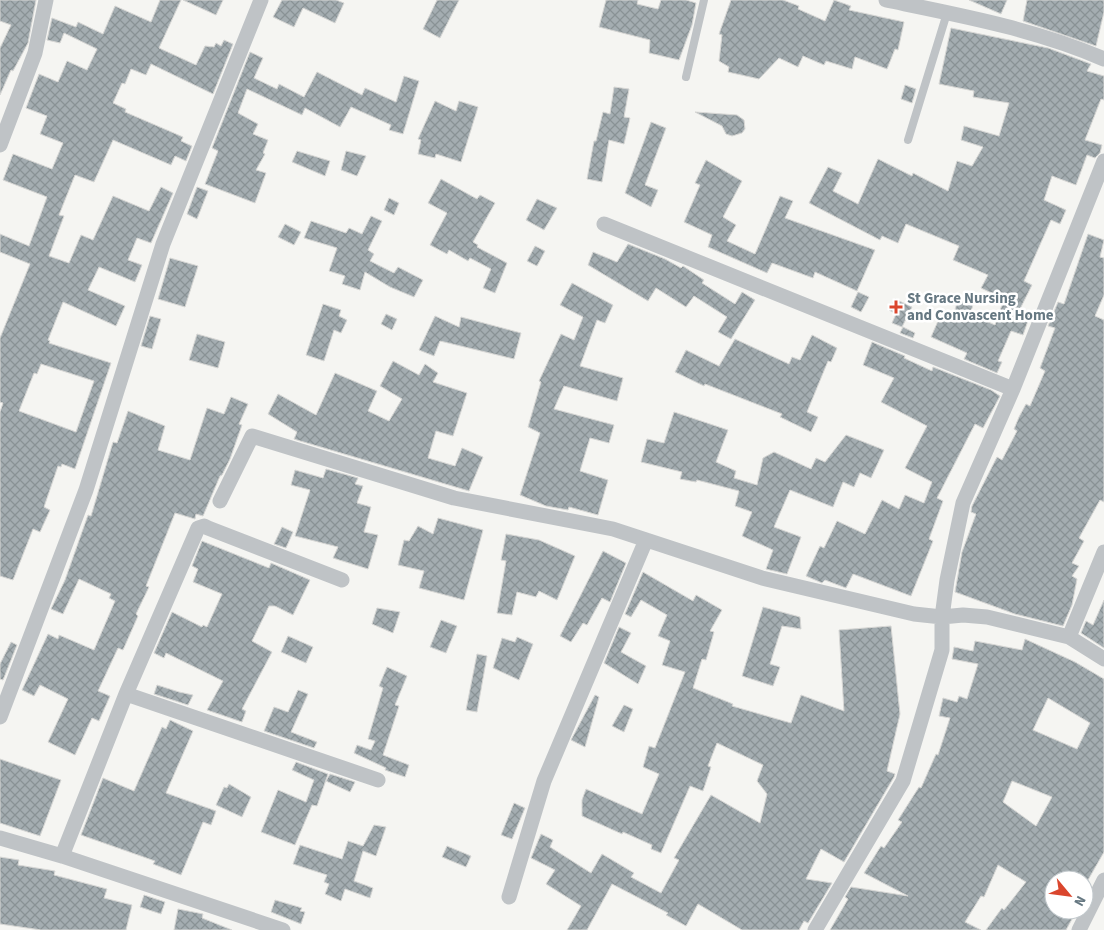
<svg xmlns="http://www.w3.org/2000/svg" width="1104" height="930" font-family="'Source Sans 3',sans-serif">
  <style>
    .building { fill: url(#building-cross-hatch); stroke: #d7d7d5; fill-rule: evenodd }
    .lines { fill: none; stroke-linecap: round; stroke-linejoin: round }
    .lane { stroke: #bfc3c6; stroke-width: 8 }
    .street { stroke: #bfc3c6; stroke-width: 15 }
    .poi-dot { fill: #da462d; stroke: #fff; stroke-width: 2 }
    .labels { text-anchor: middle; stroke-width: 5; stroke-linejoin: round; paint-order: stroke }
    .poi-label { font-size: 15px; font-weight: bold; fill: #667882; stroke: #fff; text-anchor: start }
  </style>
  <defs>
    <pattern id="building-cross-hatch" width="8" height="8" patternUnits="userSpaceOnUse" patternTransform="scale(1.25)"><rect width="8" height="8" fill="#a4adb1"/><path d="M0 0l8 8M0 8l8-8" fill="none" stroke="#899295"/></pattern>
  </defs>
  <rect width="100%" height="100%" fill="#f5f5f2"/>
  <path class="building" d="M0,0H36L28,43L13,71L11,70L0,95V48L11,25L0,21Z
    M160,0H181L159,48L196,65L205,46L214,47L216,43L221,46L224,40L233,44L213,94L151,64L146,75L131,69L125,84L122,83L113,103L126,109L125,112L183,137L181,141L192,146L186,161L175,156L171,165L113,140L94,182L75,175L59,215L64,216L49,256L69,263L81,235L93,240L113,196L149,211L161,187L173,193L151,243L137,238L128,260L142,265L135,282L99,267L88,290L125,306L116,326L63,302L48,340L50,341L49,343L111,363L75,469L62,464L61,467L58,466L44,507L50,510L40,532L33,529L13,580L0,576V412L3,403L0,402V338L30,264L0,252V234L29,246L47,197L3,180L13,154L52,169L63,143L40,134L47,116L26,108L39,74L58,82L67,61L87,70L97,49L64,33L60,43L47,40L52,18L76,27L78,22L103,34L115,6L151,22ZM41,364L94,381L76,432L19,411L34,373L37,374Z
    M183,0H223L216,15Z
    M282,0H336L344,3L335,23L303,8L294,27L273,17Z
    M437,0H459L440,38L423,29Z
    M606,0H638L637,4L658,9L661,0H686L696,3L692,25L679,60L649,53L650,40L599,27Z
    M731,0H783L799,6L798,9L825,21L834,0L851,6L849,10L904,22L898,50L895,49L887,69L855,57L852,69L826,61L824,65L803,56L798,67L779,58L759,79L728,72L729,67L719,61L722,35L719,34Z
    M969,0H1007L1001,14Z
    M1027,0H1104V12L1096,46L1023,21Z
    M951,28L1048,48L1091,64L1087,71L1104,76V100L1101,99L1085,140L1102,145L1100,153L1095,158L1087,155L1076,185L1052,176L1044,200L1066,210L1060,224L1051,220L1024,281L1032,285L1019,311L1030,315L1023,335L1011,331L998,361L1002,362L997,373L964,359L967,353L931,337L942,312L953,316L958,300L973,305L970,314L995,325L1004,299L981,288L988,275L953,260L959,246L906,224L898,243L882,236L880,240L809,203L828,167L842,173L833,191L858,204L878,159L912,176L913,173L948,191L957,161L972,166L983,147L961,140L964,126L999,136L1009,103L973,97L974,91L939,84Z
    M250,52L263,58L254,78L277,89L279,84L304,97L317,72L362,95L365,88L396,102L404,76L419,81L403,134L389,130L391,125L351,107L340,127L305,108L302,115L247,89L238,113L258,124L253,134L268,140L263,153L265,154L256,170L266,173L255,203L205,184L218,151L212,148Z
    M905,85L916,89L912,103L901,99Z
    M614,87L629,89L624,117L630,118L624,144L609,140L602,182L587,179L594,141H596L603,112L610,114Z
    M435,101L456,111L459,101L478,107L461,162L436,154L435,158L418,154L421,140L418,139Z
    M695,112L737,115L744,120L745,129L742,133L732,136L726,134L722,126Z
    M651,122L666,128L645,185L658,190L651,207L625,193Z
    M297,151L330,161L325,176L292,162Z
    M346,151L366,156L357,176L341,170Z
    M706,160L742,181L723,217L736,225L727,241L755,254L780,196L793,201L785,218L875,250L857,291L815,272L813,278L772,263L767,273L708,247L712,235L684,222L700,185L695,183Z
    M441,179L477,199L480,195L495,203L473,242L478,245L477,247L507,263L495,293L483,288L491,269L470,258L468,261L449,250L447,254L430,245L447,213L428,203Z
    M197,187L208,191L197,219L187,214Z
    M389,198L399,203L394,215L384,210Z
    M537,199L557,208L544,230L526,220Z
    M371,216L382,221L368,250L374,254L370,261L394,273L398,267L423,280L414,297L390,287L365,272L360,290L342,284L345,276L329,271L337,248L304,238L311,221L346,233L349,228L362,234Z
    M285,224L301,232L294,245L278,237Z
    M1088,234L1104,240L1100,257L1104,258V295L1095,316L1104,320V502L1100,500L1079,538L1084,541L1072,563L1079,566L1072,576L1077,579L1072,605L1063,626L1015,614L955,592L962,552L976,514L971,512L972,506L997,457L1002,460L1017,431L1014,429L1019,417L1026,404L1030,406L1045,371L1040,368L1055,328L1048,326L1058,302L1064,304Z
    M628,244L665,259L681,268L683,266L704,280L702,283L735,304L742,292L755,300L731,339L718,332L727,317L694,296L686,307L656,288L648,301L588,265L593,252L617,262Z
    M535,246L545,251L537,266L527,261Z
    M170,258L198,266L185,307L158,299Z
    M572,283L613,305L605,323L597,320L580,366L623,378L617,401L564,386L554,409L614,425L609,443L590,438L580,471L608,480L598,515L569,507L568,510L546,506L520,495L540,433L528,427L541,382L539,381L561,334L574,340L583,317L560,305Z
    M858,292L869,297L861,312L851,307Z
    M895,299L912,307L902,327L892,323L896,314L889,310Z
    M323,304L341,310L339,316L347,320L341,333L334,330L324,361L306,355Z
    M386,314L397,319L392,330L381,324Z
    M150,316L161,319L152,349L141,346Z
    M435,316L459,327L461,317L521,333L514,359L440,341L434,356L419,350Z
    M903,327L915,333L913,338L900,333Z
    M197,334L225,342L218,368L189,360Z
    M812,335L837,348L831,362L828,361L807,412L818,417L811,432L780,417L782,414L705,384L704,386L675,372L686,350L719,366L735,339L789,364L792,357L800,360Z
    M872,342L905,356L904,358L932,371L933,367L991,390L1000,396L983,428L975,424L937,498L943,501L929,539L933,541L911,596L853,574L846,588L825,580L822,583L806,576L820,546L824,548L837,521L865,534L882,500L899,509L905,495L924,503L932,482L905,468L927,426L881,402L894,378L863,365Z
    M393,361L419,375L425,364L438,373L433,382L467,393L453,436L436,431L428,458L455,466L462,448L483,457L469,491L297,440L294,439L297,432L268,414L278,394L316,415L335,373L377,391L368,411L389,421L402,399L380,386Z
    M231,397L248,404L239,424L242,425L230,459L222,475L220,476L203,516L196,514L195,519L175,513L146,586L149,587L136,614L138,616L123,650L118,648L98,691L110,696L99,721L92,718L75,755L48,742L68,699L40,685L34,696L22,690L48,634L58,639L59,635L94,650L115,601L109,598L111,594L79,579L63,614L51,609L65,580L88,515L91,516L113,442L117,443L128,411L165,426L158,450L190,460L207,408L224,414Z
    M674,412L728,430L716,462L736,471L734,478L757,485L763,458L774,452L811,469L816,458L825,462L846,435L884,450L871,478L860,473L854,487L843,482L833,507L790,490L774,527L801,537L787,574L766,569L773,550L742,536L752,512L735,506L739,491L697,480L696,482L680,479L682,472L641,462L647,439L664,443Z
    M326,469L358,478L355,484L363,486L357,503L371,507L364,532L378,535L368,569L333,558L338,547L295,536L310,490L291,485L295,470L323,478Z
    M438,518L483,530L464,600L419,588L424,571L398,565L404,540L409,541L418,526L433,534Z
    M282,527L293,532L286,548L274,544Z
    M506,534L539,540L575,556L557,600L539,591L536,597L517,592L512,615L497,613L506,561L501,560Z
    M202,541L269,568L271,563L310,580L293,615L275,606H269L252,641L272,652L242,709L246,711L242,722L207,710L223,681L166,653L164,658L154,653L172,612L202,627L203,625L207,627L222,594L193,582L198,569L192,566Z
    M603,551L626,563L610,602L602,598L587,625L583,623L571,642L560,636Z
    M643,572L693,601L696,595L722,610L710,631L714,632L706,660L702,659L693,688L733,704L732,706L791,723L801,695L844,711L839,630L891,626L900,714L887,771L895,774L894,777L844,862L821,849L806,879L832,883L808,923L804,921L799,930H742L698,904L686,926L666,915L668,913L612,884L587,930H567L581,906L546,884L555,870L531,858L541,834L553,840L550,847L591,873L602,854L634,873L631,877L661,893L679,860L674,858L711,795L760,823L767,794L757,781L763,765L717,743L708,766L711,767L703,791L690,786L661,853L651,849L652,845L623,832L622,834L582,816V800L586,789L642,814L659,774L643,767L649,746L655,748L685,672L662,665L670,641L658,636L667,615L641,600L631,617L625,614Z
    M1104,600V648L1081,633L1086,621L1093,625Z
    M763,607L800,617L801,629L782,626L770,664L780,667L773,686L742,676Z
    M377,608L400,612L393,633L372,624Z
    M441,620L457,626L446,653L430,647Z
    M619,627L631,633L621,652L646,666L638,684L604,663Z
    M288,636L313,647L306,663L281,652Z
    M517,637L533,644L519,680L493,668L502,638L515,642Z
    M1025,639L1075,662L1104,679V852L1088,880H1054V910H1077L1066,930H986L1002,908L1004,910L1026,882L998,865L984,897L981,896L965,922L981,930H830L848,899L845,897L851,887L908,896L864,873L881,846L884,848L902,822L898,820L919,787L921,788L936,754L938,755L950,718L939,716L943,698L957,702L959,696L967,699L978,664L952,659L954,647L973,651L975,641L1022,650ZM1048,698L1090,723L1077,749L1033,730ZM1012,781L1052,797L1036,826L1003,802Z
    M11,642L17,645L3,680L0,679V664Z
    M477,654L487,656L477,712L466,710Z
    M387,667L407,676L395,705L399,706L383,755L409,765L405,777L385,770L386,768L354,753L357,745L371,750L375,741L368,739L383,688L379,686Z
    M157,685L179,692L193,695L188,705L154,694Z
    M298,690L308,694L291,732L317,742L314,748L264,731L274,707L288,712Z
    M595,695L599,697L585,747L571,740Z
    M624,705L633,709L624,732L612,726Z
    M170,720L193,731L166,793L216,811L211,825L203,822L181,875L153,864L155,861L81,835L103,778L134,791L162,727L166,729Z
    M0,759L61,780L40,836L0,823Z
    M296,762L328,774L317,806L312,805L295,845L261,832L278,790L306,802L314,780L292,770Z
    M330,774L355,782L350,792L326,781Z
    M229,784L251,797L242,817L216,805L224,787L227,788Z
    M514,803L525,808L512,839L501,835Z
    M374,825L386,827L376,856L363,851L354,881L373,888L370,898L345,889L341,901L325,894L329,884L324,882L327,875L293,864L300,845L342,859L348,841L363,846Z
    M447,846L471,856L466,867L442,857Z
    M0,857L19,860L18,865L55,871L54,875L107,889L104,898L132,905L126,930H41L0,924Z
    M144,895L165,902L161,914L140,907Z
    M275,900L302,908L300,911L305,912L301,924L271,912Z
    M178,909L203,914L202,918L232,930H174Z"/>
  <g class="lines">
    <path class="lane" d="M686,77L704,0
      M908,140L947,13"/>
    <path class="street" d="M886,0C959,15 1035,29 1104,59
      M0,145L35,53L46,0
      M604,224L1013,389
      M220,501L252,436L454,498L613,529L762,578L914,614L942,617L963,615L987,617L1069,637L1104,659
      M1069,637L1104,552
      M126,694L378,780
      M0,717L86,490L163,244L261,0
      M0,838L62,856L283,930
      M62,856L126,694L198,528L204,526L208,528L342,580
      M509,897L544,781L646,540
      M815,930L903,781L942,650V617L947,580L963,503L1013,389L1104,161
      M1079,930L1104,880"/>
  </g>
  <path class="poi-dot" d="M893.5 299.5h5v5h5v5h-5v5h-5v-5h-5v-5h5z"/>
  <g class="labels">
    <g class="poi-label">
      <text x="907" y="303">St Grace Nursing<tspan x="907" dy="17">and Convascent Home</tspan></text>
    </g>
  </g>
  <g transform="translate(1069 895) rotate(119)"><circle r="24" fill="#ffffff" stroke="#c2c9cd"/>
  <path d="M0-4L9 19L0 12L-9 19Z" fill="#da462d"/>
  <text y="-8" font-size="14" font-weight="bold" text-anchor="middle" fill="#667882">N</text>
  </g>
</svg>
